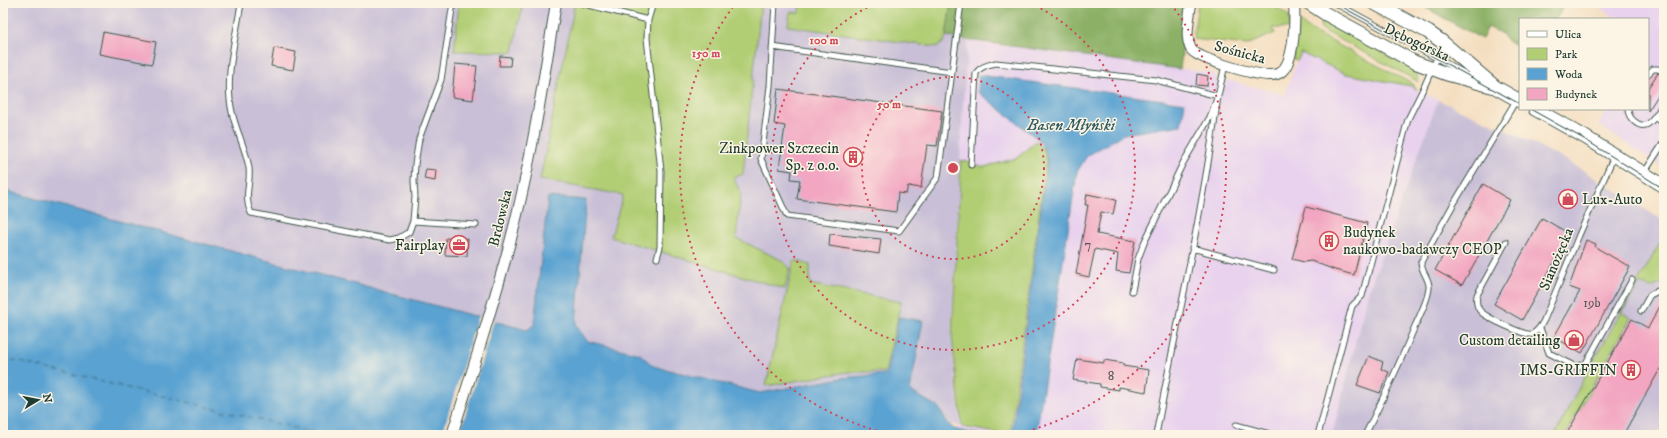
<svg xmlns="http://www.w3.org/2000/svg" width="1667" height="438" font-family="'IM FELL DW Pica',serif">
  <style>
    .built { fill: #e8d2ee }
    .industrial { fill: #c9bfd7 }
    .green { fill: #b1ce75; stroke: #688654 }
    .forest { fill: #8cb166; stroke: #56774d }
    .water { fill: #5aa2d1; stroke: #3c7082 }
    .pier { fill: #f4dec0 }
    .lines { fill: none; stroke-linecap: round; stroke-linejoin: round }
    .ferry { stroke: #315b63; stroke-width: 1; stroke-dasharray: 5 4; stroke-linecap: butt }
    .building { fill: #f2a6c1 }
    .service-casing { stroke: #3f5549; stroke-width: 7 }
    .minor-casing { stroke: #3f5549; stroke-width: 12 }
    .tertiary-casing { stroke: #3f5549; stroke-width: 15 }
    .service { stroke: #fff; stroke-width: 5 }
    .minor { stroke: #fff; stroke-width: 10 }
    .tertiary { stroke: #fff; stroke-width: 13 }
    .tram { stroke: #1f3d34; stroke-width: 1 }
    .ring { fill: none; stroke: #d1495b; stroke-width: 2; stroke-dasharray: 2 4 }
    .labels { text-anchor: middle; stroke-width: 3; stroke-linejoin: round; paint-order: stroke }
    .number-label { font-size: 13px; fill: #545757 }
    .street-label { font-size: 15px; fill: #1f3d34; stroke: #fcf5e5 }
    .poi-label { font-size: 15px; fill: #1f3d34; stroke: #fcf5e5; text-anchor: end }
    .water-label { font-size: 16px; font-style: italic; fill: #315b63; stroke: #fcf5e5 }
    .centre { fill: #d1495b; stroke: #fcf5e5; stroke-width: 2 }
    .ring-label { font-size: 12px; text-anchor: middle; font-weight: bold; fill: #d1495b; stroke: #fcf5e5; stroke-width: 3; stroke-linejoin: round; paint-order: stroke }
  </style>
  <rect width="100%" height="100%" fill="#fcf5e5"/>
  <filter id="ink" filterUnits="userSpaceOnUse"><feTurbulence type="fractalNoise" baseFrequency=".025" numOctaves="2"/><feDisplacementMap in="SourceGraphic" scale="8" xChannelSelector="R" yChannelSelector="G"/><feConvolveMatrix kernelMatrix="1 2 1 2 8 2 1 2 1" color-interpolation-filters="sRGB"/></filter>
  <filter id="wash" filterUnits="userSpaceOnUse"><feTurbulence type="fractalNoise" baseFrequency=".012" numOctaves="4" result="noise"/><feDisplacementMap in="SourceGraphic" scale="16" xChannelSelector="R" yChannelSelector="G"/><feGaussianBlur stdDeviation="0.9" result="paint"/><feColorMatrix in="noise" values="0 0 0 0 0 0 0 0 0 0 0 0 0 0 0 0 0 1.4 0 .05"/><feComposite in="paint" operator="in"/></filter>
  <g filter="url(#wash)">
    <rect width="100%" height="100%" fill="#f4dec0"/>
    <path class="built" d="M1592,3H1664V168L1598,125L1607,109H1648V19H1618Z
      M968,41L1214,73L1215,77L1285,95L1300,52L1346,74L1411,86L1438,100L1368,293L1332,435H981L954,429L960,426L951,336L963,103Z"/>
    <path class="industrial" d="M3,3H951L946,37L968,41L963,103L951,336L960,426L931,419L759,404L3,247Z
      M1438,100L1500,127L1566,160L1664,221V435H1332L1368,293Z"/>
    <path class="green" d="M459,3H523L513,52L454,51Z
      M575,3H761L743,174L733,178L741,193L736,238L781,260L790,268L785,289L611,237L623,195L540,180Z
      M800,3H951L946,37L943,43L936,47L788,26L790,12L799,13Z
      M1198,3H1270L1289,16L1290,28H1273L1275,33L1247,45L1193,39Z
      M1323,19L1411,68L1417,75L1419,82L1326,32L1321,28L1320,25Z
      M1298,21L1314,32L1411,83L1417,89L1411,86L1346,74L1301,53L1298,60L1293,59Z
      M1036,141L1044,150L1046,160L1010,435H1008L962,427L952,337L961,160L984,167L1017,158Z
      M1664,236V282L1651,288L1639,284L1622,313L1631,318L1565,435H1555L1585,376Z
      M794,260L810,265V284L901,302L885,372H847L766,386Z"/>
    <path class="forest" d="M951,3H1188L1180,69L946,37Z
      M1417,3H1566L1556,19H1520V46L1509,42L1503,37L1504,35L1488,27L1482,39Z"/>
    <path class="water" d="M979,75L1185,103L1181,125L1124,134L1087,156L1077,172L1036,435H1012L1047,161L1045,150L1039,140L978,92Z
      M3,190L527,330L534,325L548,197L586,200L576,325L587,341L640,354L653,366L760,393L843,378L886,374L899,317L923,321L910,391L938,407L947,422L954,429L981,435H3Z"/>
    <path class="pier" d="M478,316L494,320L459,435H442Z"/>
    <g class="lines">
      <path class="ferry" d="M3,358L325,435"/>
    </g>
    <g id="blocks">
      <path class="building" d="M103,32L156,42L152,64L99,54Z
        M274,48L296,52L293,70L271,66Z
        M500,56L511,57L510,66H499Z
        M455,64L477,66L473,100L452,97Z
        M1658,73L1664,76V86L1648,111V88Z
        M1197,74L1208,76L1207,86L1196,85Z
        M778,89L942,111L937,146L927,145L921,188L908,186L906,194L898,193L896,212L797,199L800,180L791,179L792,171L779,169L785,126L774,124Z
        M426,169L436,170L435,181L424,179Z
        M1483,184L1510,200L1462,285L1435,270Z
        M1087,194L1116,200L1113,214L1101,212L1097,234L1135,241L1129,273L1116,271L1118,254L1095,249L1089,277L1076,274L1088,205H1085Z
        M1306,207L1367,223L1354,275L1335,270L1311,261L1304,262L1292,259Z
        M1542,218L1570,234L1522,320L1494,304Z
        M830,234L881,239L879,254L829,246Z
        M446,238L468,239L467,256L445,255Z
        M1586,240L1596,244L1595,247L1630,267L1582,353L1554,337L1580,291L1569,287Z
        M1664,299V371L1660,369L1623,435H1566L1632,319L1648,328Z
        M1369,356L1383,362L1381,369L1389,372L1380,393L1357,385Z
        M1077,359L1104,363V360L1123,363V366L1149,370L1146,392L1119,387V390L1100,387V384L1073,380Z"/>
    </g>
  </g>
  <g filter="url(#ink)">
    <use href="#blocks" fill-opacity="0" stroke="#3f5549" stroke-width="1"/>
    <g class="lines">
      <defs>
        <path id="service" d="M241,3C236,38 224,77 232,112C236,131 246,149 249,168C251,185 243,196 251,213L390,240L399,238L409,232L413,221L415,197L414,181L415,164L419,139L441,80L453,3
          M581,3L648,20
          M653,3L648,20L647,38L661,171L660,247L657,258
          M1335,3L1464,73
          M772,47L952,72L938,177L899,231L787,216L761,159L770,86L775,3
          M952,72L961,3
          M1648,74L1653,69H1658L1664,72
          M1628,109C1628,118 1639,129 1648,124C1655,119 1660,109 1664,102
          M1654,117L1664,124
          M971,165L976,73C981,66 988,65 996,63L1156,80L1218,96C1203,210 1177,322 1156,435
          M1644,173L1664,142
          M413,221L476,225
          M1506,242L1477,295C1476,301 1476,307 1481,312C1488,318 1524,336 1532,334C1538,331 1541,326 1544,320L1579,235L1614,156
          M1192,248L1274,270
          M1132,291L1138,259L1144,243L1183,163L1210,117L1218,96L1225,65
          M1641,311L1650,295L1664,288
          M1540,328L1549,353L1577,367L1586,363L1632,280
          M1236,425L1273,435
          M1318,435L1352,306L1362,296L1408,119L1424,87L1443,44
          M1365,435C1383,399 1400,363 1415,326C1420,315 1428,300 1429,288C1430,279 1421,272 1421,262L1453,205L1517,99"/>
        <path id="minor" d="M1191,3C1190,16 1184,36 1191,49C1196,59 1258,76 1271,75C1275,75 1279,74 1282,71C1295,59 1295,20 1294,3
          M452,435C474,365 497,295 515,223C533,151 544,77 556,3"/>
        <path id="tertiary" d="M1309,3L1326,14L1414,62L1447,74L1495,87L1520,101
          M1374,3L1428,32L1441,41L1494,86
          M1535,109L1585,137L1664,186"/>
      </defs>
      <use href="#service" class="service-casing"/>
      <use href="#minor" class="minor-casing"/>
      <use href="#tertiary" class="tertiary-casing"/>
      <use href="#service" class="service"/>
      <use href="#minor" class="minor"/>
      <use href="#tertiary" class="tertiary"/>
      <path class="tram" d="M1335,3L1520,104
        M1530,109L1584,139L1664,189"/>
    </g>
  </g>
  <g class="ring">
    <circle cx="953" cy="168" r="91"/>
    <path d="M1030 3A182 182 0 1 1 876 3"/>
    <path d="M894 435A273 273 0 0 1 735 4M1171 4A273 273 0 0 1 1012 435"/>
  </g>
  <defs>
    <symbol id="building-ring" viewBox="-11 -11 22 22"><circle r="9.5" fill="#fcf5e5" stroke="#d1495b" stroke-width="1.5"/><path d="M-4-6H4V6H1V3H-1V6H-4ZM-2.5-4.3h1.7v1.8h-1.7ZM.8-4.3h1.7v1.8H.8ZM-2.5-1h1.7V.8h-1.7ZM.8-1h1.7V.8H.8Z" fill="#d1495b"/></symbol>
    <symbol id="shop-ring" viewBox="-11 -11 22 22"><circle r="9.5" fill="#fcf5e5" stroke="#d1495b" stroke-width="1.5"/><path d="M-5-2.5h2.3a2.7 3.5 0 0 1 5.4 0H5L5.5 6h-11ZM-1.5-2.5h3a1.5 2.3 0 0 0-3 0Z" fill="#d1495b"/></symbol>
    <symbol id="office-ring" viewBox="-11 -11 22 22"><circle r="9.5" fill="#fcf5e5" stroke="#d1495b" stroke-width="1.5"/><path d="M-6-3h4V-5.5h4V-3h4V5H-6ZM-1-4.5V-3h2v-1.5ZM-6 0V1H6V0Z" fill="#d1495b"/></symbol>
  </defs>
  <g fill-rule="evenodd">
    <use href="#building-ring" x="842" y="146" width="22" height="22"/>
    <use href="#shop-ring" x="1557" y="188" width="22" height="22"/>
    <use href="#building-ring" x="1318" y="230" width="22" height="22"/>
    <use href="#office-ring" x="448" y="234" width="22" height="22"/>
    <use href="#shop-ring" x="1563" y="329" width="22" height="22"/>
    <use href="#building-ring" x="1620" y="359" width="22" height="22"/>
  </g>
  <g class="labels">
    <g class="number-label">
      <text x="1088" y="249">7</text>
      <text x="1592" y="307">19b</text>
      <text x="1111" y="380">8</text>
    </g>
    <g class="street-label">
      <text transform="translate(1417 42) rotate(25)" y="5">Dębogórska</text>
      <text transform="translate(1240 52) rotate(15)" y="5">Sośnicka</text>
      <text transform="translate(500 218) rotate(-76)" y="5">Brdowska</text>
      <text transform="translate(1556 259) rotate(-67)" y="5">Sianożęcka</text>
    </g>
    <g class="poi-label">
      <text x="839" y="153">Zinkpower Szczecin<tspan x="839" dy="17">Sp. z o.o.</tspan></text>
      <text x="1582" y="204" text-anchor="start">Lux-Auto</text>
      <text x="1343" y="237" text-anchor="start">Budynek<tspan x="1343" dy="17">naukowo-badawczy CEOP</tspan></text>
      <text x="445" y="250">Fairplay</text>
      <text x="1560" y="345">Custom detailing</text>
      <text x="1617" y="375">IMS-GRIFFIN</text>
    </g>
    <g class="water-label">
      <text x="1071" y="130">Basen Młyński</text>
    </g>
  </g>
  <circle cx="953" cy="168" r="6" class="centre"/>
  <g class="ring-label">
    <text x="824" y="44">100 m</text>
    <text x="706" y="57">150 m</text>
    <text x="889" y="108">50 m</text>
  </g>
  <rect width="1667" height="438" fill="none" stroke="#fcf5e5" stroke-width="16"/>
  <rect x="1519" y="18" width="130" height="92" fill="#fcf5e5" stroke="#a4ab9e"/>
  <rect x="1527" y="31" width="20" height="6" fill="#ffffff" stroke="#a4ab9e"/>
  <text x="1555" y="38" font-size="12" fill="#1f3d34">Ulica</text>
  <rect x="1527" y="48" width="20" height="12" fill="#b1ce75" stroke="#a4ab9e"/>
  <text x="1555" y="58" font-size="12" fill="#1f3d34">Park</text>
  <rect x="1527" y="68" width="20" height="12" fill="#5aa2d1" stroke="#a4ab9e"/>
  <text x="1555" y="78" font-size="12" fill="#1f3d34">Woda</text>
  <rect x="1527" y="88" width="20" height="12" fill="#f2a6c1" stroke="#a4ab9e"/>
  <text x="1555" y="98" font-size="12" fill="#1f3d34">Budynek</text>
  <g transform="translate(38 400) rotate(80)" stroke="#fcf5e5" stroke-width="3" paint-order="stroke">
  <path d="M0-3L7 15L0 10L-7 15Z" fill="#1f3d34"/>
  <text y="-6" font-size="11" font-weight="bold" text-anchor="middle" fill="#1f3d34">N</text>
  </g>
</svg>
